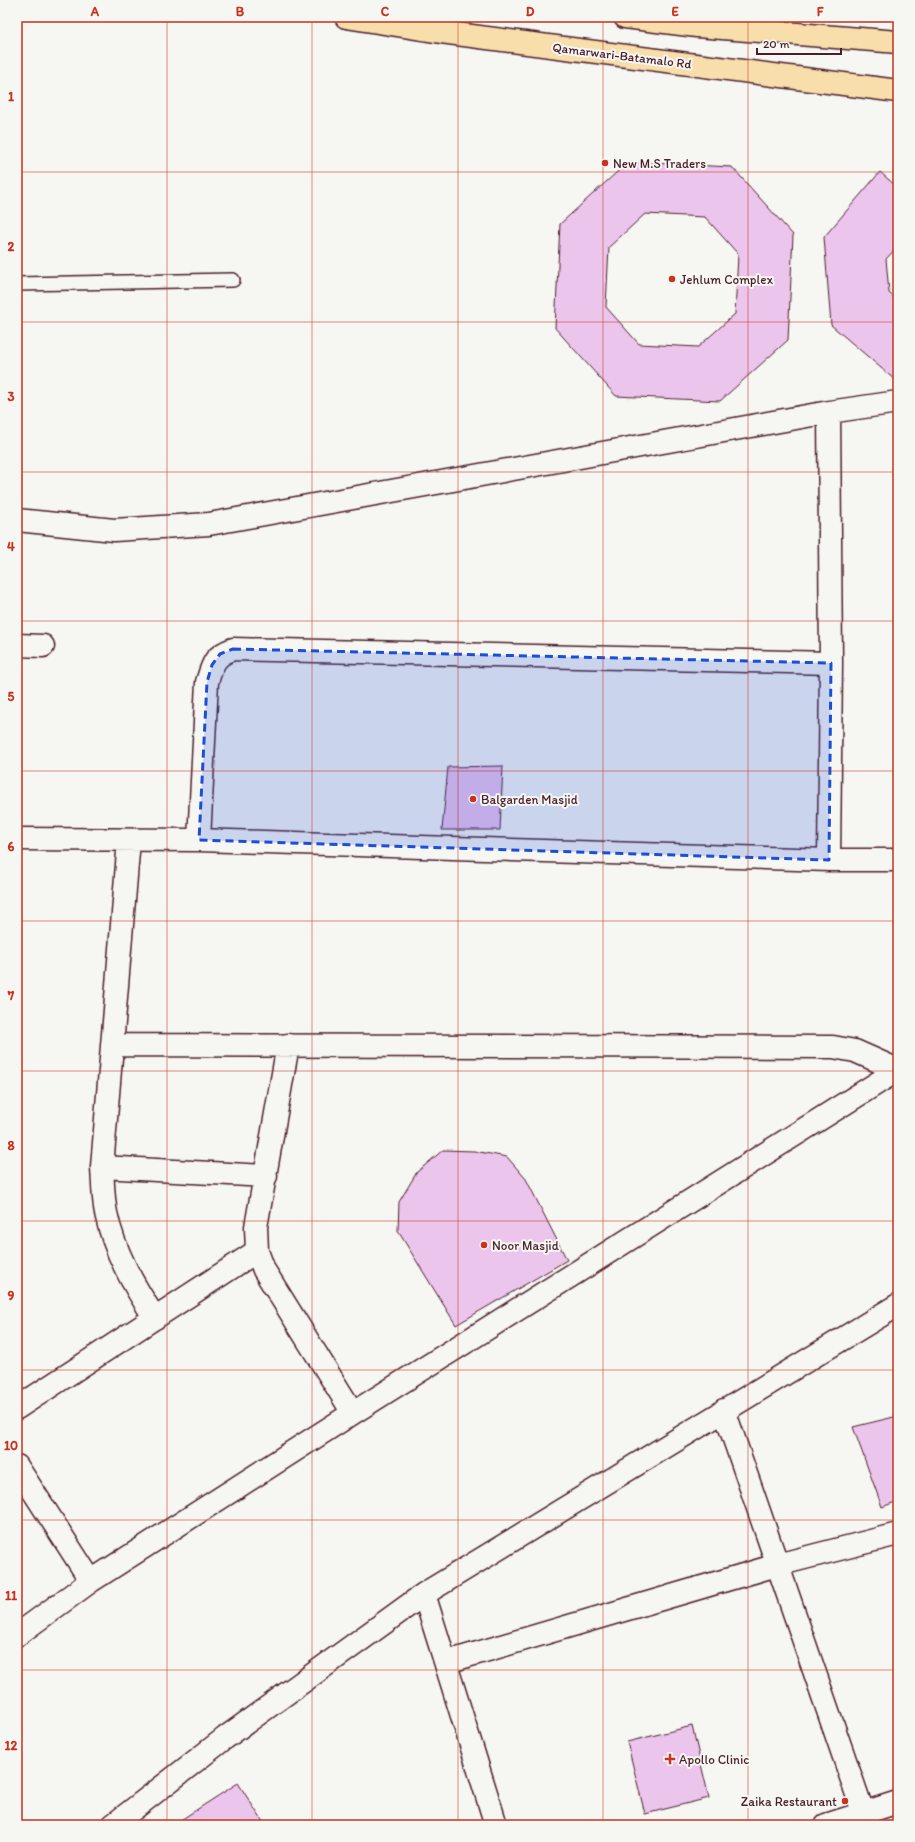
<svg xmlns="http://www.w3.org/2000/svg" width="915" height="1842" font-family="Itim,sans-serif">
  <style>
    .building { fill: #ecc5ed; stroke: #4a1f2b; fill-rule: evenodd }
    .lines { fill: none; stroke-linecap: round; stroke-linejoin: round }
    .lane-casing { stroke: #4a1f2b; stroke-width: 16 }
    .street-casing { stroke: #4a1f2b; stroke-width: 25 }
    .secondary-casing { stroke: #4a1f2b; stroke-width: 25 }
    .primary-casing { stroke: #4a1f2b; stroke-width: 25 }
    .lane { stroke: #f6f6f2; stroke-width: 13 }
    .street { stroke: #f6f6f2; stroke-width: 22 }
    .secondary { stroke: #f6f6f2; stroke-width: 22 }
    .primary { stroke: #f8deab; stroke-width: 22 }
    .marked { fill: #1d4ed8; fill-opacity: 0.2; stroke: #1d4ed8; stroke-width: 3; stroke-dasharray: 8 5; stroke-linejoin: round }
    .grid { fill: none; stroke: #c8321e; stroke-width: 1; stroke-opacity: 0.55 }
    .poi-dot { fill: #c8321e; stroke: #f6f6f2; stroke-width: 1.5 }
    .labels { text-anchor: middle; stroke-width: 4; stroke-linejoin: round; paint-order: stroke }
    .street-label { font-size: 13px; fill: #4a1f2b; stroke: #f6f6f2 }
    .poi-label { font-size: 13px; fill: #4a1f2b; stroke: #f6f6f2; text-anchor: start }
    .neatline { fill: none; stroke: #c8321e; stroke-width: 1.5 }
    .grid-label { font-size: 13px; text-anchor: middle; font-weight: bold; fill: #c8321e }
  </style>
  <rect width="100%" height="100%" fill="#f6f6f2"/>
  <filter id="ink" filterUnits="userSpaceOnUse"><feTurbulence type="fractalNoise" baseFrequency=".025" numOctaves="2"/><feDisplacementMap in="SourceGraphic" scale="8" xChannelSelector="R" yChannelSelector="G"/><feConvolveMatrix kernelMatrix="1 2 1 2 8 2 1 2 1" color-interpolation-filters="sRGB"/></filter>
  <g filter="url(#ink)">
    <path class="building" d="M628,162L732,167L793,235L788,340L720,401L616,396L555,328L560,224ZM645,214L705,217L738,254L735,314L698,347L639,344L606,307L609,247Z
      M880,172L896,186L898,183V246L886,259L889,293L898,301V377L895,380L831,325L824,237Z
      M503,766L500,830H442L448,767Z
      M443,1150L474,1151L507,1157L526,1179L567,1260L456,1325L398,1231L399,1202L417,1172Z
      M898,1416V1501L882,1507L853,1427Z
      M692,1726L709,1798L645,1814L627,1742Z
      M238,1783L265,1825H173Z"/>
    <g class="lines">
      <defs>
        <path id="lane" d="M17,284L233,280"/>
        <path id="street" d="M829,412L831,663L829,860
          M17,520L114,530L209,524L829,412L898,402
          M17,645L43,646
          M17,839L199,840L829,860H898
          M129,840L102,1167C103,1182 103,1198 106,1213C114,1251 133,1285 155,1318
          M199,840L207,682C213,663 214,656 233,649L831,663
          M112,1045L833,1047L855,1051L898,1070
          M288,1045L256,1227L257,1251L264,1270L353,1413
          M102,1167L266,1176
          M17,1408L257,1251
          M724,1410L863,1812
          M17,1466L91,1581
          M424,1594L496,1825
          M17,1635L91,1581L353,1413L898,1070
          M447,1662L777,1565L898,1534
          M113,1825L225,1738L424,1594L898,1305"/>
        <path id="secondary" d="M826,1825L898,1802"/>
        <path id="primary" d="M346,17L441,32L898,91
          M625,17L697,26L898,42"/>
      </defs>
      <use href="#lane" class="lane-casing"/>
      <use href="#street" class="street-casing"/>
      <use href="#secondary" class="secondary-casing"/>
      <use href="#primary" class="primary-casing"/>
      <use href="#lane" class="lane"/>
      <use href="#street" class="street"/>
      <use href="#secondary" class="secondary"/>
      <use href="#primary" class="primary"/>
    </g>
  </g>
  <path class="marked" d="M233,649L831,663L829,860L199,840L207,682L212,665L220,654Z"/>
  <path class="grid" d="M167,17V1825M312,17V1825M458,17V1825M603,17V1825M748,17V1825M17,172H898M17,322H898M17,472H898M17,621H898M17,771H898M17,921H898M17,1071H898M17,1221H898M17,1370H898M17,1520H898M17,1670H898"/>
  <g class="poi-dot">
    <circle cx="605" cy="163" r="4"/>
    <circle cx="672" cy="279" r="4"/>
    <circle cx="473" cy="799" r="4"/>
    <circle cx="484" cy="1245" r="4"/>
    <path d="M668 1753h4v4h4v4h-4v4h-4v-4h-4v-4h4z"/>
    <circle cx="845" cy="1801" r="4"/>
  </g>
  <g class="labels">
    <g class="street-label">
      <text transform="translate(622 55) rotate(7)" y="5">Qamarwari-Batamalo Rd</text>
    </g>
    <g class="poi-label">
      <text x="613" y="168">New M.S Traders</text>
      <text x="680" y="284">Jehlum Complex</text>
      <text x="481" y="804">Balgarden Masjid</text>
      <text x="492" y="1250">Noor Masjid</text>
      <text x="679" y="1764">Apollo Clinic</text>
      <text x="837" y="1806" text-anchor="end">Zaika Restaurant</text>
    </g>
  </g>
  <rect width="915" height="1842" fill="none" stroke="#f6f6f2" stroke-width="44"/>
  <path d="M757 48v6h84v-6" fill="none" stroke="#4a1f2b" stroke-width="2"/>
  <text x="763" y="48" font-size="12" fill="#4a1f2b" stroke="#f6f6f2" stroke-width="3" paint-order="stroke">20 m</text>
  <rect x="22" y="22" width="871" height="1798" class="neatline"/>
  <g class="grid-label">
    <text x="95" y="16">A</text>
    <text x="240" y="16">B</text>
    <text x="385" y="16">C</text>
    <text x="530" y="16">D</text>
    <text x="675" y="16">E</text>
    <text x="820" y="16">F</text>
    <text x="11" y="101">1</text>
    <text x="11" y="251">2</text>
    <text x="11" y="401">3</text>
    <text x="11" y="551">4</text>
    <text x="11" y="701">5</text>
    <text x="11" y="851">6</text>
    <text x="11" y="1000">7</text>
    <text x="11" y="1150">8</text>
    <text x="11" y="1300">9</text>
    <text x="11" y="1450">10</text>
    <text x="11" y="1600">11</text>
    <text x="11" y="1750">12</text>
  </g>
</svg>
